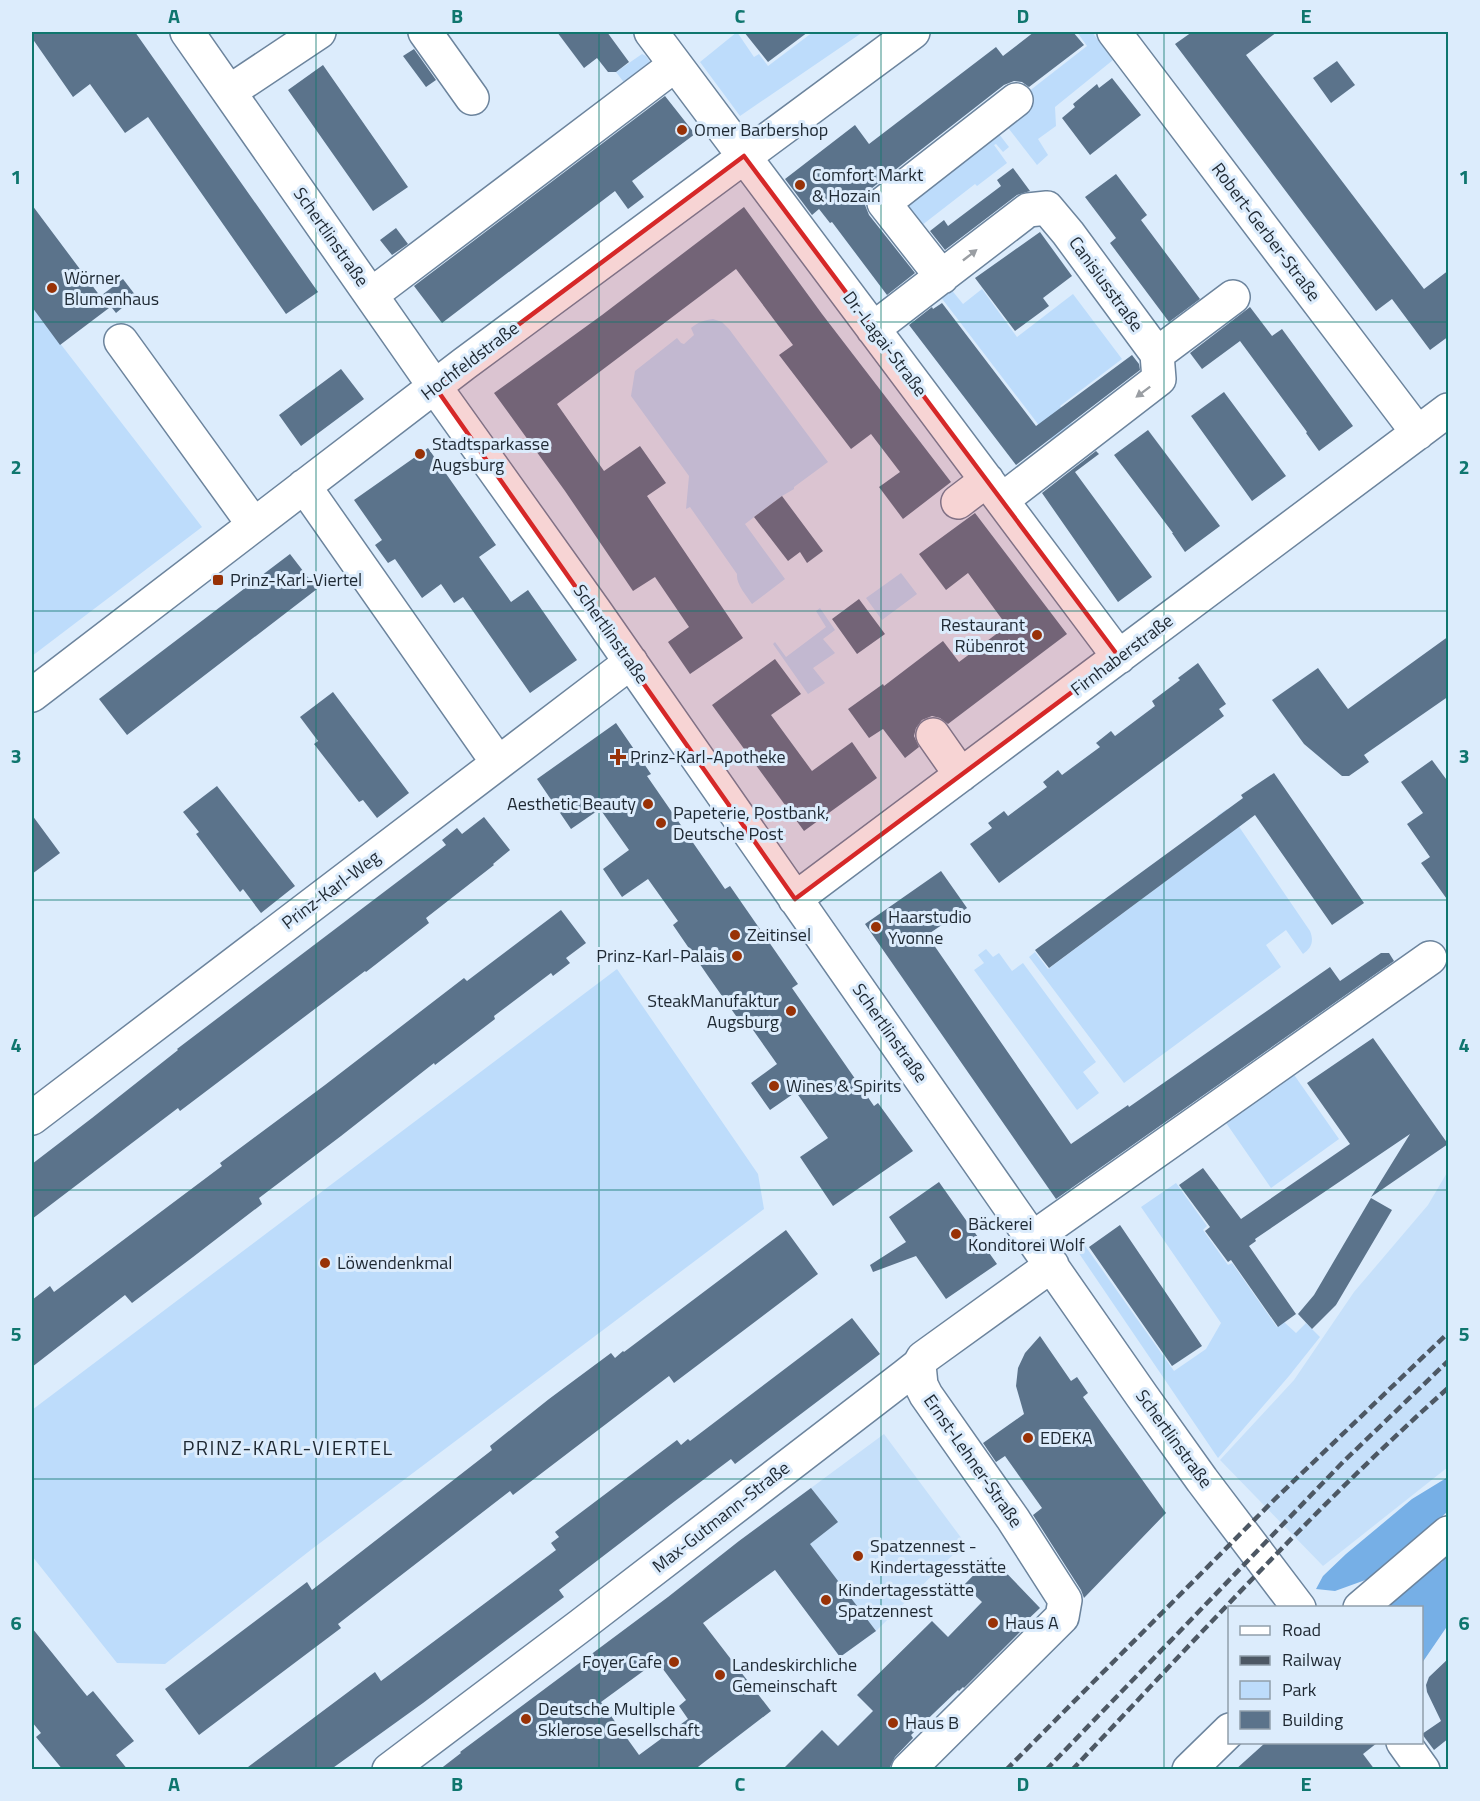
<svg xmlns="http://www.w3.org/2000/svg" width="1480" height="1801" font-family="'Titillium Web',sans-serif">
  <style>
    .built { fill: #c6e0fa }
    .green { fill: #bddcfb }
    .forest { fill: #76afe6 }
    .building { fill: #5b738b; fill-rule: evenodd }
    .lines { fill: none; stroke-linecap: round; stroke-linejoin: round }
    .minor-casing { stroke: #6c849d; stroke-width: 36 }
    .minor { stroke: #fff; stroke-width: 33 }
    .rail { stroke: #4d5864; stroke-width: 4.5; stroke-dasharray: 9 4.5; stroke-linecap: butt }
    .oneway { fill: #9a9ea3 }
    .marked { fill: #d62828; fill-opacity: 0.2; stroke: #d62828; stroke-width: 4.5; stroke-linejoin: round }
    .grid { fill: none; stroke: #0f766e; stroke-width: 1.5; stroke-opacity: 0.55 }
    .poi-dot { fill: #983207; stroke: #dcecfc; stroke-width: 2 }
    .labels { text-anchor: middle; stroke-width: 6; stroke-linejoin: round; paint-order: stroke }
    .poi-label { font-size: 18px; fill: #1e2832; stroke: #dcecfc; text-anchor: start }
    .street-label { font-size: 18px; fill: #1e2832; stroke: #dcecfc }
    .neighbourhood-label { font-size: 20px; letter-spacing: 1.5px; fill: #1e2832; stroke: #dcecfc }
    .neatline { fill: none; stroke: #0f766e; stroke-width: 2 }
    .grid-label { font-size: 20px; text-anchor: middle; font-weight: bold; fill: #0f766e }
  </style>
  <rect width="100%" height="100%" fill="#dcecfc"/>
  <path class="built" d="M1448,1171V1467L1323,1566L1220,1460L1294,1380L1354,1292L1428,1205Z
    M884,1434L965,1543L876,1631L840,1657L749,1534Z"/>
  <path class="green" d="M737,32L754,57L759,54L768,66L813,32H863L740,116L700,62Z
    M1077,32H1092L1113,60L1055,107L1056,126L1038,139L1048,155L1037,165L1002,120L1013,87L1020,82L1028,92L1087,46Z
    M642,54L646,56L655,69L629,89L616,72Z
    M992,125L1009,147L1003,152L996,144L994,145L1007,163L977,186L975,184L917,229L900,200Z
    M950,288L963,304L982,289L1017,337L1073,294L1122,359L1060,406L1075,428L1054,445L940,296Z
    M32,307L202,527L32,656Z
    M713,319L722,322L729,329L828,462L794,487V489L782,496L745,524L785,579L752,604C746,595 736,584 737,574L690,507L686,509L689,476L631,396L635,371L677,338L681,343L684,344L694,335L691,328C698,322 705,320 713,319Z
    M901,573L917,594L882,620L866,598Z
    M820,608L835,630L823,639L835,653L813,668L825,683L808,694L773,644L775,642L786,657L826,627L816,611Z
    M1227,809L1310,931C1314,941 1312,948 1303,954L1286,930L1266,945L1281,967L1124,1083L1029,957L1035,952L1048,969L1229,834L1217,816Z
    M986,949L993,957L999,953L1012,971L1023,963L1096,1062L1083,1072L1099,1093L1077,1110L974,970L984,963L978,955Z
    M617,969L758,1174L764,1209L312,1549L165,1664L117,1663L32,1556V1410Z
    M1290,1069L1339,1139L1271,1188L1222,1117Z
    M1176,1183L1207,1226L1203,1230L1228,1265L1232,1263L1277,1327L1284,1322L1296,1333L1306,1323L1320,1337L1289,1376L1218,1458L1074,1246L1081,1240L1174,1371L1206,1349L1221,1323L1141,1207Z"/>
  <path class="forest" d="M1448,1477V1511L1395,1562L1371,1578L1335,1591L1316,1589L1323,1576L1346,1554L1412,1499Z
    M1448,1550V1625L1422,1663V1608H1382L1401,1588L1442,1562Z"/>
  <path class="building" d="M32,32H135L318,292L286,314L148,117L125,133L90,84L73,97L32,38Z
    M557,32H607L629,62L616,72H608L597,58L584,68Z
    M744,32H808L768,62Z
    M1034,32H1073L1084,45L1029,87L1022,82L1014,81L1004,85L872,188L867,195L865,205L869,215L915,273L887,295L832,222L830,223L819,209L812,215L785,179L855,125L869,144L996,47L1003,56Z
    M1192,32H1277L1246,55L1424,289L1449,270V336L1430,350L1392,299L1376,311L1175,44Z
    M414,49L436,80L426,87L403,56Z
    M1337,61L1355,85L1331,103L1313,78Z
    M323,65L408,187L373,211L288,90Z
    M1112,78L1141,115L1090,155L1062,118L1075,107L1073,104L1097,84L1099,88Z
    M665,96L695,134L632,181L644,197L628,209L615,191L442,323L414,286Z
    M1013,168L1030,191L1017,195L945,250L930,231L944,220L948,226L1001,186L997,180Z
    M1116,174L1147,215L1141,220L1200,299L1169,322L1110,243L1116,238L1085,197Z
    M32,205L109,308L60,345L32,307Z
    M744,207L822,314L951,482L903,519L879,487L900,472L871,434L851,449L779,355L793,345L736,269L557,404L604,471L640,446L666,483L647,496L743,638L690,674L668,642L689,627L655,577L633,591L565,491L494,393L602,315Z
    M396,228L408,244L392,255L380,240Z
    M1040,232L1072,276L1043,298L1049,306L1015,331L975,278Z
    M123,279L136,296L116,313L102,295Z
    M942,303L1036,426L1132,355L1139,364L1140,370L1016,465L909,325L932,307L933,309Z
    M1250,307L1272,336L1282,329L1353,426L1319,451L1306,433L1307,432L1240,341L1202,369L1190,353Z
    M341,369L364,399L301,446L279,415Z
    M1224,392L1286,476L1252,501L1191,416Z
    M1148,430L1220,526L1185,552L1172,533H1173L1114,455Z
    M428,448L496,545L479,557L511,602L528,590L577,660L530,693L463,597L454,603L441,584L422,598L395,559L388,563L375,545L382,540L354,500Z
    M1096,451L1099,454L1075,472L1152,577L1118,602L1042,493Z
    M782,496L823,551L807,563L800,552L788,561L754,517Z
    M975,513L1067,634L948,724L940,718L932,716L922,720L916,728L914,736L919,747L905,758L883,729L869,738L848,709L883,684L884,686L943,641L959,662L1007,626L968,573L946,590L919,554Z
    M290,554L317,589L127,735L99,699Z
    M859,599L885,634L857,654L832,619Z
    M1449,636V696L1364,755L1369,762L1349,776H1342L1304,744L1272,700L1318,668L1348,709Z
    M775,659L801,694L771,715L812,771L852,742L877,778L804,831L712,705Z
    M1198,663L1226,704L1219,709L1224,716L999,883L970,844L992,828L988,823L1004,811L1008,816L1047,787L1043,782L1058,770L1062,775L1100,747L1096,743L1111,731L1115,736L1155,706L1152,701L1180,680L1178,678Z
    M333,692L409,793L377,818L363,800L359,802L314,744L318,741L300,717Z
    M616,723L651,774L647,776L725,889L730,886L798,984L792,988L874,1106L878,1103L913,1151L833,1206L800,1157L828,1138L796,1092L770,1110L751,1083L777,1064L746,1020L741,1023L708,976L673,925L678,921L648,879L622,897L603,869L629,850L600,809L571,829L537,779Z
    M1432,760L1449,783V902L1421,863L1430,857L1407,824L1423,813L1401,782Z
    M1274,773L1364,903L1332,925L1255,815L1049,968L1035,950L1243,798L1241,795Z
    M217,786L295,886L261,913L243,889L240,892L196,834L199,832L183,812Z
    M32,815L60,853L32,874Z
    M484,817L510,850L493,864L494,865L426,918L429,923L366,972L365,971L180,1111L178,1108L32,1219V1164L92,1118L178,1050L177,1049L446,845L442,840L457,828L462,834Z
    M941,871L967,908L927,935L1071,1144L1128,1105L1129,1107L1330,967L1340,981L1381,953H1389L1394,961L1056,1199L865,924Z
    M561,910L586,943L566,958L570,963L553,976L551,973L494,1016L495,1019L435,1065L434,1063L341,1136L259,1198L262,1204L193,1257L132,1303L125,1295L32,1367V1300L50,1286L54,1292L222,1166L220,1163L325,1085L464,978L467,981Z
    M1373,1038L1448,1144L1371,1197L1410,1134L1255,1239L1256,1241L1249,1246L1296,1314L1278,1327L1231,1260L1228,1262L1205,1231L1210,1227L1179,1185L1203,1168L1241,1219L1350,1144L1307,1083Z
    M939,1182L997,1264L946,1299L916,1256L873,1272L870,1265L906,1242L889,1217Z
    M1371,1198L1392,1210L1336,1305L1312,1329L1298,1314L1314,1295Z
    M1120,1225L1202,1346L1172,1366L1089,1247Z
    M786,1230L818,1274L674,1383L669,1376L513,1495L510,1491L338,1624L341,1628L199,1735L165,1689L307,1582L312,1590L492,1450L490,1446L549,1399L611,1353L615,1358L623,1351L624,1352Z
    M852,1318L880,1354L735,1464L731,1459L675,1501L559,1590L564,1597L423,1703L330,1770H244L375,1672L381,1681L556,1550L551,1543L559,1537L555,1532L677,1440L681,1445L688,1439L690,1441Z
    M1040,1336L1071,1381L1077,1377L1088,1393L1083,1397L1166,1513L1084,1598L1081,1590L1033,1515L1042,1508L1005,1456L996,1462L983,1443L1024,1414L1016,1386L1018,1368L1025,1353Z
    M811,1488L838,1522L810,1544L876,1631L840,1657L775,1570L703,1623L771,1711L694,1770H439L461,1753L460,1752L668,1597L739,1541ZM657,1661L686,1700L679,1706L688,1719L639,1755L601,1702Z
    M991,1557L1040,1608L1022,1625L1024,1628L964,1688L963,1687L959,1691L958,1690L911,1735L913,1738L895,1757L890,1767L887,1770H782L822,1730L838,1746L873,1711L857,1695L932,1621L948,1637L982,1602L964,1585Z
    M32,1628L87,1696L93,1691L134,1741L116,1755L128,1770H63L36,1737L41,1733L32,1722Z
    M1449,1658V1738L1434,1750L1422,1734L1441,1721L1427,1692L1426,1685L1429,1677Z
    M1265,1743H1377L1363,1754L1375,1770H1235Z"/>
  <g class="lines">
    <defs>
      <path id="minor" d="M187,32L435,387L595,611L1142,1396L1202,1480L1299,1608
        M425,32L472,98
        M651,32L1119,657
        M1114,32L1418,433
        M229,92L319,32
        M942,277L884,203L1016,100
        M371,295L675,65
        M873,329L1028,210L1047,208L1068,233L1157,354L1159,379L1002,500
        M121,341L254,525
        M1157,354L1233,297
        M304,486L498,763
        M958,502L987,480
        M32,695L464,364L913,32
        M933,735L961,775
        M795,899L1448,410
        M32,1118L631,662
        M1033,1238L1430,958
        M1360,1608L1448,1533
        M1403,1742L1423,1770
        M389,1770L580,1626L905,1376L919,1365L923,1358L1052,1265
        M908,1770L1062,1617L1065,1600L1013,1519L926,1395L921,1385L919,1365
        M1189,1770L1230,1730"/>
    </defs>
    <use href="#minor" class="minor-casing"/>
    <use href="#minor" class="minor"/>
    <path class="rail" d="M1006,1770L1275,1499L1448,1333
      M1046,1770L1343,1462L1448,1361
      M1072,1770C1195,1640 1315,1507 1448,1388"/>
  </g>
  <defs><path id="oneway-solid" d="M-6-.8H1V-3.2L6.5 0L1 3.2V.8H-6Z" transform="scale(1.5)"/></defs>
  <g class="oneway">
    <use href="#oneway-solid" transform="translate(970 255) rotate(-38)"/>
    <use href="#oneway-solid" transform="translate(1143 392) rotate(143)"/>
  </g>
  <path class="marked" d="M744,156L1119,657L795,899L435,387Z"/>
  <path class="grid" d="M316,32V1770M599,32V1770M881,32V1770M1164,32V1770M32,322H1448M32,611H1448M32,900H1448M32,1190H1448M32,1479H1448"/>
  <g class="poi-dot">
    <circle cx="682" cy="130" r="6"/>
    <circle cx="800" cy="185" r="6"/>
    <circle cx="52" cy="288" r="6"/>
    <circle cx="420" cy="454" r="6"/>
    <rect x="212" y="574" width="12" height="12" rx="3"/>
    <circle cx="1037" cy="635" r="6"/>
    <path d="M615 748h6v6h6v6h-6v6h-6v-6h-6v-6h6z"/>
    <circle cx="648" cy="804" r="6"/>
    <circle cx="661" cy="823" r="6"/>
    <circle cx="876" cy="927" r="6"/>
    <circle cx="735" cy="935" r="6"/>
    <circle cx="737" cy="956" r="6"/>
    <circle cx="791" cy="1011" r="6"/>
    <circle cx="774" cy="1086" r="6"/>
    <circle cx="956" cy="1234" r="6"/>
    <circle cx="325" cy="1263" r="6"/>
    <circle cx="1028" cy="1438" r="6"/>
    <circle cx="858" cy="1556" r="6"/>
    <circle cx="826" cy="1600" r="6"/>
    <circle cx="993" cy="1623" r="6"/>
    <circle cx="674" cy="1662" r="6"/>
    <circle cx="720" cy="1675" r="6"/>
    <circle cx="526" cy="1719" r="6"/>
    <circle cx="893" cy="1723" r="6"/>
  </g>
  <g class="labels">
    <g class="poi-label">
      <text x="694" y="136">Omer Barbershop</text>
      <text x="812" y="181">Comfort Markt<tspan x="812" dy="21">&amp; Hozain</tspan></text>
      <text x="64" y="284">Wörner<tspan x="64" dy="21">Blumenhaus</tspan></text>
      <text x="432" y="450">Stadtsparkasse<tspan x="432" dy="21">Augsburg</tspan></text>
      <text x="230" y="586">Prinz-Karl-Viertel</text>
      <text x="1025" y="631" text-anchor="end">Restaurant<tspan x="1025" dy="21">Rübenrot</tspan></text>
      <text x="630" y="763">Prinz-Karl-Apotheke</text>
      <text x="636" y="810" text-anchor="end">Aesthetic Beauty</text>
      <text x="673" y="819">Papeterie, Postbank,<tspan x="673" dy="21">Deutsche Post</tspan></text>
      <text x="888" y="923">Haarstudio<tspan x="888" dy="21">Yvonne</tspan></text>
      <text x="747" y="941">Zeitinsel</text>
      <text x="725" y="962" text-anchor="end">Prinz-Karl-Palais</text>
      <text x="779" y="1007" text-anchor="end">SteakManufaktur<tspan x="779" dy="21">Augsburg</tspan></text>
      <text x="786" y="1092">Wines &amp; Spirits</text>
      <text x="968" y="1230">Bäckerei<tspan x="968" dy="21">Konditorei Wolf</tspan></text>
      <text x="337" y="1269">Löwendenkmal</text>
      <text x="1040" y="1444">EDEKA</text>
      <text x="870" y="1552">Spatzennest -<tspan x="870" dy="21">Kindertagesstätte</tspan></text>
      <text x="838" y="1596">Kindertagesstätte<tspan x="838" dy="21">Spatzennest</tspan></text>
      <text x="1005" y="1629">Haus A</text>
      <text x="662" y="1668" text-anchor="end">Foyer Cafe</text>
      <text x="732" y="1671">Landeskirchliche<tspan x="732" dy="21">Gemeinschaft</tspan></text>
      <text x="538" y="1715">Deutsche Multiple<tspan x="538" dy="21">Sklerose Gesellschaft</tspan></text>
      <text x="905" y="1729">Haus B</text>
    </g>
    <g class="street-label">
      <text transform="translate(1266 232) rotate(53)" y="6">Robert-Gerber-Straße</text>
      <text transform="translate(331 237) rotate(55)" y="6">Schertlinstraße</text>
      <text transform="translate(1106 284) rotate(54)" y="6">Canisiusstraße</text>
      <text transform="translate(885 344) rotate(53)" y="6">Dr.-Lagai-Straße</text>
      <text transform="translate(470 361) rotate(-37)" y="6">Hochfeldstraße</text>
      <text transform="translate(611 634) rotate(55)" y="6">Schertlinstraße</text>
      <text transform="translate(1122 655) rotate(-37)" y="6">Firnhaberstraße</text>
      <text transform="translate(331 890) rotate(-37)" y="6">Prinz-Karl-Weg</text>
      <text transform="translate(890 1033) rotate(55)" y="6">Schertlinstraße</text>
      <text transform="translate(1174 1439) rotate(54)" y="6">Schertlinstraße</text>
      <text transform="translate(973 1461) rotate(55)" y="6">Ernst-Lehner-Straße</text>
      <text transform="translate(721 1517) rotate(-38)" y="6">Max-Gutmann-Straße</text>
    </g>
    <g class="neighbourhood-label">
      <text x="288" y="1455">PRINZ-KARL-VIERTEL</text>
    </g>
  </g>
  <rect width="1480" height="1801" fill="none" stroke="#dcecfc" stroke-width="66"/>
  <rect x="1228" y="1606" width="195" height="138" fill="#dcecfc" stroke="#909eab" stroke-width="1.5"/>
  <rect x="1240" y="1626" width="30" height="9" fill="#ffffff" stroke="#909eab" stroke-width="1.5"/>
  <text x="1282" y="1636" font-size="18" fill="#1e2832">Road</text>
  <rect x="1240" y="1656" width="30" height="9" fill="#4d5864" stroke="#909eab" stroke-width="1.5"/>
  <text x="1282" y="1666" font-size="18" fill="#1e2832">Railway</text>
  <rect x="1240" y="1681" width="30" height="18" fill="#bddcfb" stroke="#909eab" stroke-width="1.5"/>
  <text x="1282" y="1696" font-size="18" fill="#1e2832">Park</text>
  <rect x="1240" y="1711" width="30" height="18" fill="#5b738b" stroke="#909eab" stroke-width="1.5"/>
  <text x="1282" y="1726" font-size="18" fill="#1e2832">Building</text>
  <rect x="33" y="33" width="1414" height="1735" class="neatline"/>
  <g class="grid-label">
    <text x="174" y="23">A</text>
    <text x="457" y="23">B</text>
    <text x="740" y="23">C</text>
    <text x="1023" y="23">D</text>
    <text x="1306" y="23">E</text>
    <text x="16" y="184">1</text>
    <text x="1464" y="184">1</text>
    <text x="16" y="474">2</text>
    <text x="1464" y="474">2</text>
    <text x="16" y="763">3</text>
    <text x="1464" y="763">3</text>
    <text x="16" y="1052">4</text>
    <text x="1464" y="1052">4</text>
    <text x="16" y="1341">5</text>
    <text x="1464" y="1341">5</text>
    <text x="16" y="1630">6</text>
    <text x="1464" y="1630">6</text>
    <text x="174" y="1791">A</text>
    <text x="457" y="1791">B</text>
    <text x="740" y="1791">C</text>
    <text x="1023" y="1791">D</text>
    <text x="1306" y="1791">E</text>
  </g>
</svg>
